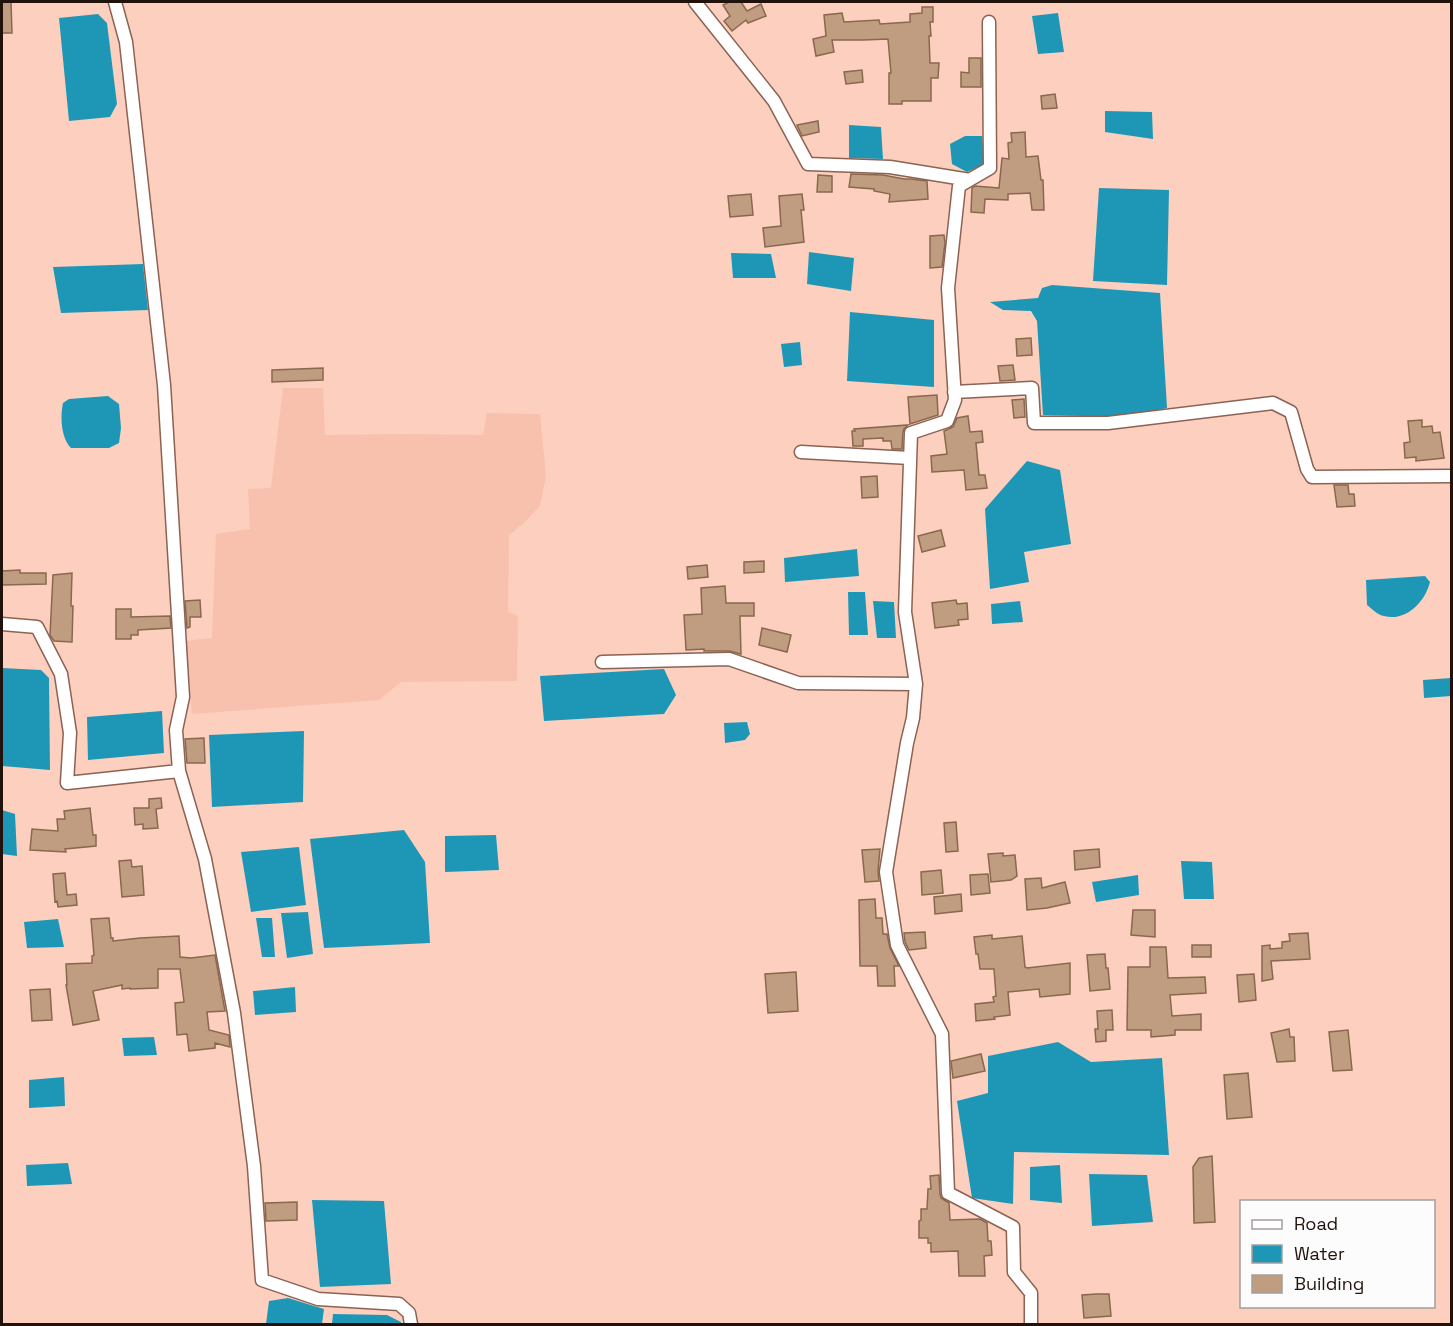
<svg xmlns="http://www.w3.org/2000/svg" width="1453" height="1326" font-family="'Space Grotesk',sans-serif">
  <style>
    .built { fill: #f7c1ae }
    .water { fill: #1e97b6 }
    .building { fill: #c09d80; stroke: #89684d; stroke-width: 1.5 }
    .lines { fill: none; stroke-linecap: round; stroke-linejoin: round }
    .street-casing { stroke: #8b6254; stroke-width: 15 }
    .street { stroke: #fff; stroke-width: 12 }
  </style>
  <rect width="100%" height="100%" fill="#fdcfbe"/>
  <path class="built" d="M283,388H323L325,435L404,434L483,435L487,413L540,414L546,476L540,506L523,524L509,535L508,612L518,616L517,681L401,682L379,700L192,714L186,641L212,638L216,534L250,529L248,489L271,488Z"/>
  <path class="water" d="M1058,13L1064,52L1038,54L1032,16Z
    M98,14L107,23L117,104L110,117L69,121L59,18Z
    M1105,111L1152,112L1153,139L1105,132Z
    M849,125L881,127L883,159L849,158Z
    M965,136H982L985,164L967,172L952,164L950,144Z
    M1099,188L1169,190L1167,285L1093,281Z
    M809,252L854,258L851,291L807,284Z
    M731,253L771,254L776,278H733Z
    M143,264L148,310L61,313L53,267Z
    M1052,285L1160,293L1167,408L1125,417L1043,415L1037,321L1031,311L1003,310L990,302L1038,298L1042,288Z
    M850,312L934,320V387L847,381Z
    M800,342L802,365L784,367L781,344Z
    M108,396L119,404L121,428L119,443L109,448H71C61,438 60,417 63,403L69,399Z
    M1027,461L1060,470L1071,544L1024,552L1029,582L990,589L985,509Z
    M857,549L859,576L785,582L784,558Z
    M1425,576L1430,582C1425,602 1406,622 1384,616C1378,615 1372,609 1367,605L1366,580Z
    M848,592H865L868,635H849Z
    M873,601L894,602L896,638H877Z
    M1020,601L1023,622L992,624L991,604Z
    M2,668L41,670L49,678L50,770L2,766Z
    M664,669L676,695L664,714L544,721L540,676Z
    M1451,678V696L1424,698L1423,680Z
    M162,711L164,753L88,760L87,717Z
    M747,722L750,734L745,740L725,743L724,723Z
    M304,731L303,802L212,807L209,735Z
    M2,810L15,814L17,856L2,854Z
    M404,830L425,862L430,943L324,948L310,839Z
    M496,835L499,870L445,872V836Z
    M299,847L306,905L251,912L241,852Z
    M1181,861L1212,862L1214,899H1184Z
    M1138,875L1139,895L1096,902L1092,882Z
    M308,912L313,954L287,958L281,913Z
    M256,918H272L275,957H262Z
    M58,919L64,947L27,948L24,922Z
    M295,987L296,1012L255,1015L253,991Z
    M154,1037L157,1055L124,1056L122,1038Z
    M1058,1042L1091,1062L1162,1058L1169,1155L1014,1152L1013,1204L972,1198L957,1101L988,1093V1056Z
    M64,1077L65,1106L29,1108V1080Z
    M68,1163L72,1184L27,1186L26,1165Z
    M1060,1165L1062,1203L1030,1200V1167Z
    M1089,1174L1147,1175L1153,1222L1092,1226Z
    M312,1200L384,1201L391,1284L320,1287Z
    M288,1298L324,1309L322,1324H266L269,1301Z
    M333,1314L387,1315L401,1322V1324H332Z"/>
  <path class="building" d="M2,2H11L12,33H2Z
    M729,2H741L747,11L761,4L766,16L748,23L746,20L732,31L724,21L730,16L723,5Z
    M922,7H933V22H930L931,36H929L930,63H939L938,78H931V101H902V104H889V73H891L888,39L863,40H832L834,52L816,56L813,39L826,36L824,15L842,13L844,22L879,20L880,24L910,22V14L922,13Z
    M969,58H981V87H961V72L969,73Z
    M862,70L863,82L846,84L844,72Z
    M1055,94L1057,108L1042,109L1041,96Z
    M818,121L819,132L802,136L797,125Z
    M1025,132L1026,157L1038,156L1041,180H1043L1044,210H1032L1030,193L1008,194V200L985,199L984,213L971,212L972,188L975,186L999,188L1002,158L1009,159L1008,143L1012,142L1011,133Z
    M851,174L883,175L904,179H911L927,181L928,199L889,202L890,194L874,191V189L849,187Z
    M818,175L832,176V192H817Z
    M751,194L753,215L730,217L728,196Z
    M802,194L804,210H801L804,242L765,247L763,228L781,226L779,196Z
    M944,235L945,243L942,267L930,268V236Z
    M1031,338L1032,355L1017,356L1016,339Z
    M1013,365L1015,380L1000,381L998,366Z
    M323,368V380L272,382V370Z
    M937,395L938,415L910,424L908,397Z
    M1024,399L1025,417L1014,418L1012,400Z
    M968,416L970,432L982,431L983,442L976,443L979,475H985L987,488L966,490L964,470L932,472L931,456L947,454L944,431L953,427L957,418Z
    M1422,420V427L1432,426L1433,433L1440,432L1444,458L1416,461V457L1405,458L1404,443L1410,442L1408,421Z
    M908,425L904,429L903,432L902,449H892L891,441H883V438L863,439V446H853L852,431H855L854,429Z
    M877,476L878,497L862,498L861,477Z
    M1334,485H1348L1349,494H1354L1355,506L1337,507Z
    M941,530L945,546L922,552L918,536Z
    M764,561V572L744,573V562Z
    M707,565L708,577L688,579L687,567Z
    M20,570V573H46V584L2,585V571Z
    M72,573L71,606H73L72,642L54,641L50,635L53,575Z
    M725,586L726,603H754V616H740L741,654L729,651H704V649L686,650L684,615L702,614L701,588Z
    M200,600L201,617H190V627L187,628L185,601Z
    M956,600L957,604L967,603L968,619L958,620L959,625L935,628L932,603Z
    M116,609H131V617L170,616L171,628L138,630V635H131V639H116Z
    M762,628L791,635L787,652L759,645Z
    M204,738L205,763H187L185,739Z
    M161,798L162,808L156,809L158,828L143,829V824L135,825L134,808H149V799Z
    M90,808L93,835H96V846L65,849L66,852L30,850L32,829L58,831L57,819H65L64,811Z
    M956,822L958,851L946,852L944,823Z
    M880,849L878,871L879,881L865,882L862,850Z
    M1099,849L1100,867L1075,870L1074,851Z
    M1003,853V856L1015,855L1017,876L1011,880L991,882L988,854Z
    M131,860L132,867L142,866L144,895L122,897L119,861Z
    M941,870L943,893L922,895L921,872Z
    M65,873L67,895L76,894L77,905L58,907L57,901L55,902L53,874Z
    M988,874L990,893L971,895L970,875Z
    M1041,878L1042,888L1065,882L1070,903L1047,908L1027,910L1025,879Z
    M961,894L962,911L935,914L934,897Z
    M875,899L876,918H882L883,934H887L890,948L899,966H894L895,986H878L877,966H860L859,900Z
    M1133,910H1155V937L1131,935Z
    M109,918L111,938H113V941L140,938L179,936L180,957L191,958L215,955L225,1011L207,1012L209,1030L229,1035L230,1047L215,1043V1048L189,1051L187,1034L177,1035L175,1003L184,1002L180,969H158V988L130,989V988L122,989V985L93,991L99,1020L73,1025L66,985H67L66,964L92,963V956L94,955L91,919Z
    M925,932L926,948L909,950L905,942L904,933Z
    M1308,933L1310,959L1271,961L1273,979L1262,981V946L1270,945V949L1282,948V942L1290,941L1289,934Z
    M992,935V939L1022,936L1025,967L1027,968L1070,963V994L1040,997L1039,989L1008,992L1010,1015L994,1017L995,1019L976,1021L975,1004L994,1002L993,997L996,996L994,969H980L978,954H976L974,937Z
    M1192,945H1211V957H1192Z
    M1150,947H1166L1168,978L1205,977L1206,993L1170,995L1172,1016L1201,1014V1030H1175V1035L1151,1037V1030H1127L1128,967H1150Z
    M1105,954L1106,968H1108L1110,989L1090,991L1087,955Z
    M796,972L798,1011L768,1013L765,974Z
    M1254,974L1256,1000L1239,1002L1237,975Z
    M50,989L52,1020L32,1021L30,990Z
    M1112,1010L1113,1030H1106V1041L1096,1042L1095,1029H1098L1097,1011Z
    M1289,1029L1290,1037H1294L1295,1061L1277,1062L1271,1033Z
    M1348,1030L1352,1070L1333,1071L1329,1032Z
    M981,1054L985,1071L953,1078L951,1061Z
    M1248,1073L1252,1117L1227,1119L1224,1075Z
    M1212,1156L1215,1222L1194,1223L1193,1167L1199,1158Z
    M939,1175L940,1194L941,1198L949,1203L950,1220L980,1219L987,1223L988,1241H991L992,1255L984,1256L985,1276H959L958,1251L931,1252V1243H928V1238H919V1221L921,1220V1209H927L928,1189H931L930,1176Z
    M297,1202V1220L266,1221L265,1203Z
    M1096,1294H1109L1111,1316L1084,1318L1082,1295Z"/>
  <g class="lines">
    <defs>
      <path id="street" d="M115,2L126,42L164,385L183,697L176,730L179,771L205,859L234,1013L254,1166L262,1280L318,1299L399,1304L409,1313L411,1324
        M695,2L774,101L808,164L890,167L970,180
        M954,392L1032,388L1034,423H1108L1273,403L1291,412L1307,469L1312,477L1452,476
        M801,452L910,458
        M2,624L37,627L61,674L70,733L67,783L179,771
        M602,662L729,659L798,683L916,684L913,718L907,743L886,872L897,945L942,1034L948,1193L1013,1227L1014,1272L1031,1293V1324
        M916,684L905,612L911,433L947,421L955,400L948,288L959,186L990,168L989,22"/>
    </defs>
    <use href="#street" class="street-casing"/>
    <use href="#street" class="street"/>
  </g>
  <rect width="1453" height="1326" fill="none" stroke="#21120c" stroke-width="6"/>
  <rect x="1240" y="1200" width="195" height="108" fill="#fcfcfc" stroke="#a49e9c" stroke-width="1.5"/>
  <rect x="1252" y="1220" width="30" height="9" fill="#ffffff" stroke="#a49e9c" stroke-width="1.5"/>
  <text x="1294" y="1230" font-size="18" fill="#21120c">Road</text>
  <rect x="1252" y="1245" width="30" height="18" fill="#1e97b6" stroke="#a49e9c" stroke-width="1.5"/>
  <text x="1294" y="1260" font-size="18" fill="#21120c">Water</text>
  <rect x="1252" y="1275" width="30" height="18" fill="#c09d80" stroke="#a49e9c" stroke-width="1.5"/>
  <text x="1294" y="1290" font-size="18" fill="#21120c">Building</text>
</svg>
